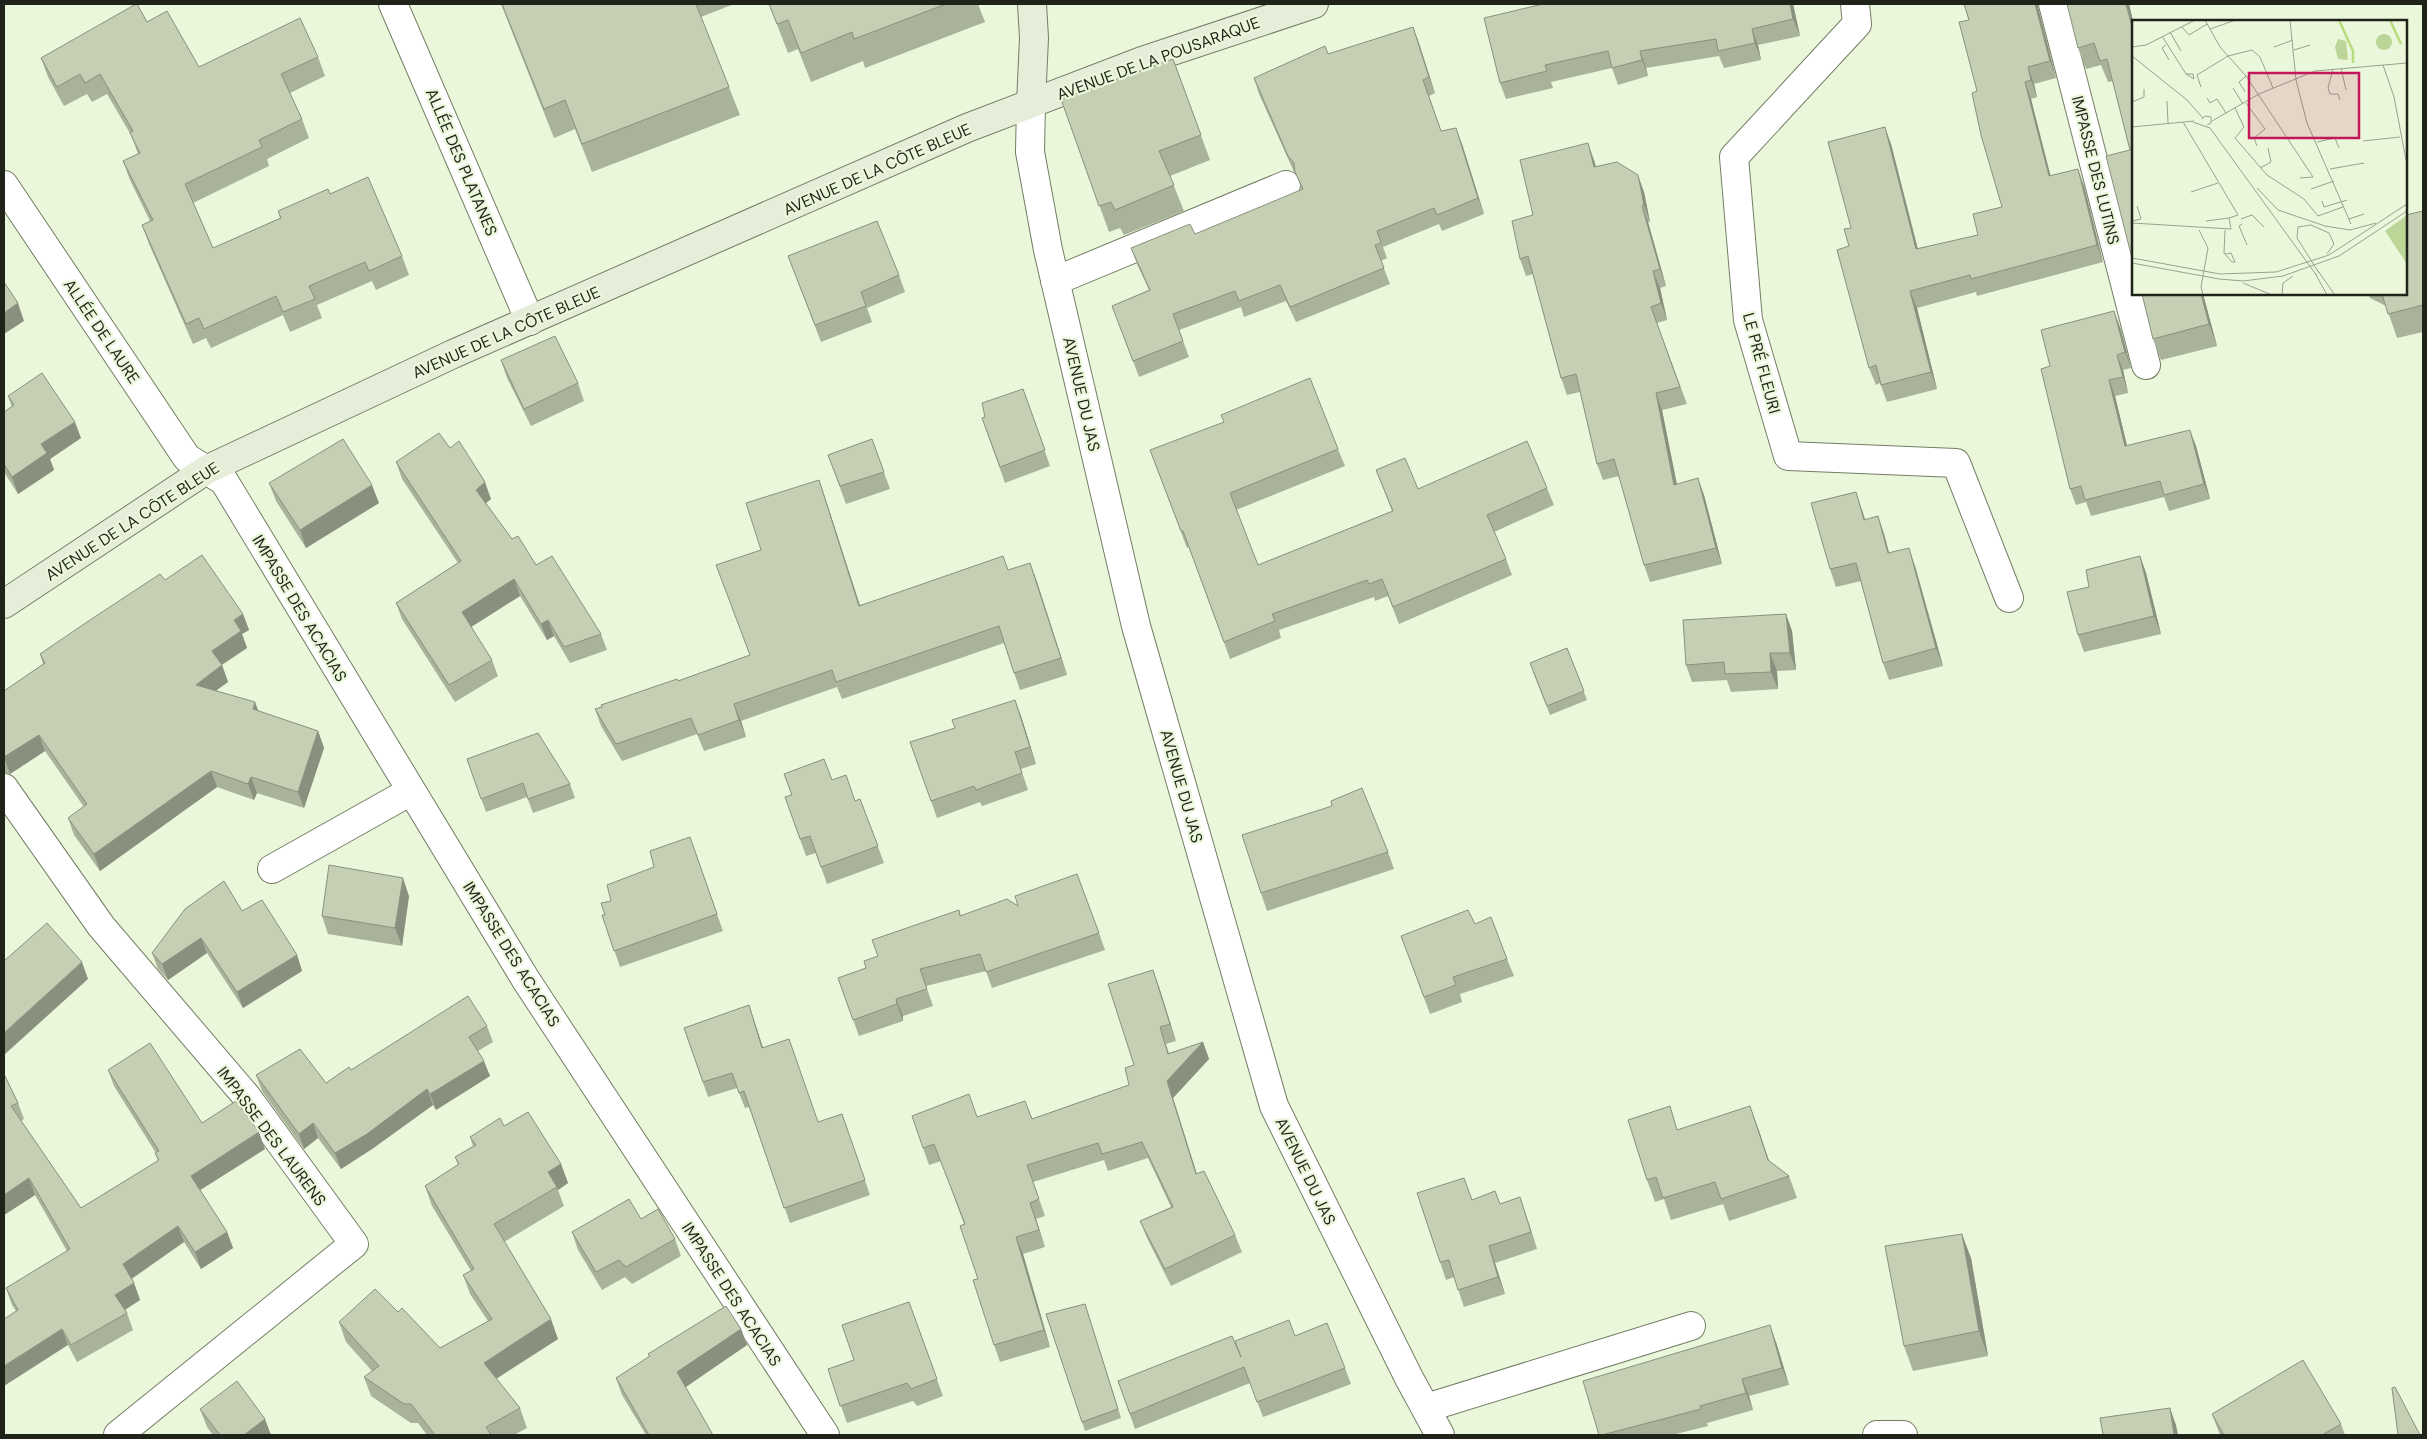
<svg xmlns="http://www.w3.org/2000/svg" width="2427" height="1439" font-family="'DM Sans',sans-serif">
  <style>
    .lines { fill: none; stroke-linecap: round; stroke-linejoin: round }
    .street-casing { stroke: #737e65; stroke-width: 30 }
    .secondary-casing { stroke: #737e65; stroke-width: 30 }
    .street { stroke: #fff; stroke-width: 28 }
    .secondary { stroke: #e6eed9; stroke-width: 28 }
    .wall { fill: #a9b29b }
    .shaded-wall { fill: #89917e }
    .building { fill: #c4cfb4; stroke: #89917e }
    .labels { text-anchor: middle; stroke-width: 4.5; stroke-linejoin: round; paint-order: stroke }
    .street-label { font-size: 16px; fill: #1f2319; stroke: #ebf7db }
    .inset-river { fill: none; stroke: #b7dc7d; stroke-width: 2.5 }
    .inset-road { fill: none; stroke: #99a28d; stroke-width: 1 }
    .view { fill: #c2185b; fill-opacity: 0.15; stroke: #c2185b; stroke-width: 2.5 }
    .inset-edge { fill: none; stroke: #1f2319; stroke-width: 2.5 }
  </style>
  <rect width="100%" height="100%" fill="#ebf7db"/>
  <g class="lines">
    <defs>
      <path id="street" d="M393,4L530,321
        M1855,4L1857,24L1734,157L1748,320L1788,456L1956,463L2009,598
        M2053,4L2146,365
        M1031,103L1030,152L1048,250L1136,626L1274,1106L1409,1378L1440,1435
        M4,185L187,458L224,481L526,980L825,1435
        M1055,281L1286,185
        M4,788L101,926L247,1097L354,1244L118,1435
        M272,869L411,791
        M1426,1408L1691,1326
        M1877,1435H1903"/>
      <path id="secondary" d="M1031,103L1034,38L1032,4
        M4,604L206,470L453,354L967,128L1142,61L1314,4"/>
    </defs>
    <use href="#street" class="street-casing"/>
    <use href="#secondary" class="secondary-casing"/>
    <use href="#street" class="street"/>
    <use href="#secondary" class="secondary"/>
  </g>
  <path class="wall" d="M501,4H734L701,17L740,115L592,172L575,129L554,138Z
    M769,4H978L985,22L865,68L863,61L811,82L798,49L788,53Z
    M1793,4L1800,36L1758,45L1761,60L1724,68L1719,56L1646,68L1648,76L1618,85L1612,68L1551,82L1553,88L1506,99L1500,83L1484,18Z
    M1964,4H2038V7L2056,78L2034,84L2037,97L2031,99L2050,176L2084,186L2103,262L1977,296L1976,292L1917,308L1937,389L1887,402L1880,383L1876,385L1869,368L1849,246L1851,228L1891,144L1918,249L1978,235L2002,207L1977,91L1969,20Z
    M2129,4L2133,21V262L2130,150L2113,81L2108,82L2101,65L2086,69L2078,48Z
    M147,22L199,67L318,57L325,76L290,93L302,119L309,138L267,159L269,166L193,203L213,248L280,218L278,211L330,194L402,256L409,275L376,290L372,281L317,305L322,318L290,332L283,315L211,348L206,338L193,344L149,244L142,225L150,221L130,180L123,161L138,154L131,135L107,94L92,102L87,94L64,106L48,77L41,58Z
    M1413,27L1435,93L1429,96L1441,131L1462,144L1484,214L1442,231L1439,224L1383,247L1387,258L1381,261L1390,284L1296,322L1286,301L1244,317L1241,307L1179,330L1189,357L1139,377L1112,306L1149,290L1137,264L1131,248L1195,234L1302,190L1296,174L1294,172L1259,94L1254,78Z
    M1173,59L1210,160L1170,176L1184,211L1124,235L1120,228L1109,232L1061,99Z
    M1594,160L1596,167L1644,192L1650,222H1648L1666,286L1660,288L1667,320L1657,323L1687,404L1662,410L1677,484L1704,495L1722,564L1650,582L1644,565L1619,476L1603,480L1597,464L1580,392L1567,395L1561,378L1533,274L1526,276L1520,259L1533,215Z
    M2423,211V332L2397,338L2386,306L2370,298L2368,294H2406Z
    M788,256L899,275L905,292L867,308L872,322L821,342Z
    M2203,294L2217,346L2161,360L2153,339Z
    M2120,327L2131,368L2123,370L2128,393L2115,396L2127,446H2196L2210,499L2169,511L2164,497L2091,516L2086,502L2076,505L2070,489L2050,366Z
    M501,360L578,383L584,401L531,426L507,378Z
    M1023,389L1050,466L1005,483L982,418L985,417Z
    M8,396L81,438L50,459L54,470L18,494L4,472V412L12,407Z
    M872,439L890,489L846,504L828,455Z
    M450,448L491,499L486,503L512,539L601,634L607,650L570,663L554,636L547,640L520,596L471,627L492,660L498,676L455,702L402,619L396,603L458,563L402,479L396,462Z
    M1338,449L1345,466L1236,510L1258,565L1392,511L1376,470L1418,489L1547,488L1554,505L1494,532L1506,559L1512,575L1399,624L1388,596L1375,601L1374,597L1279,630L1281,638L1230,659L1189,547L1187,548L1150,450Z
    M819,480L860,605L1008,570L1036,579L1067,675L1020,690L1004,643L842,699L837,687L741,721L746,737L704,751L697,734L622,761L601,726L595,709L678,681L750,655L761,550Z
    M269,483L379,503L306,548L276,501Z
    M1862,510L1865,520L1878,516L1884,534L1889,553L1915,566L1943,666L1889,680L1883,663L1861,581L1836,587L1830,569Z
    M2140,556L2146,573L2161,634L2084,652L2078,635L2089,587Z
    M165,580L243,614L249,630L242,634L247,648L222,665L228,682L216,690L258,711L318,731L324,748L304,808L257,793L254,800L217,787L100,871L74,835L68,818L84,807L45,751L10,774L4,773V691L43,664L40,654Z
    M1786,614L1792,631L1796,670L1777,671L1778,689L1731,692L1727,680L1692,682L1686,665Z
    M1567,648L1587,700L1550,715L1533,672Z
    M1021,716L1036,764L1021,769L1028,790L982,806L980,802L937,818L910,742L955,728Z
    M467,759L570,784L575,798L533,813L527,797L486,812Z
    M832,780L855,801L860,799L884,863L827,884L816,853L806,856L785,797Z
    M690,837L723,931L620,967L602,915H605L611,901L654,867Z
    M1388,852L1394,869L1267,911L1261,893Z
    M409,896L402,946L328,934L322,916Z
    M1018,906L1099,933L1105,950L992,988L986,971L926,986L933,1006L903,1016V1021L859,1036L838,978L866,968L878,956L959,910L961,916Z
    M242,911L297,955L302,971L243,1008L207,953L168,980L158,969L152,953Z
    M1401,936L1507,959L1514,976L1460,994L1462,1002L1430,1014Z
    M1159,987L1176,1041L1166,1044L1169,1053L1203,1042L1209,1059L1173,1098L1197,1174L1235,1235L1242,1252L1171,1286L1147,1238L1140,1221L1171,1207L1148,1158L1108,1171L1104,1160L1033,1182L1045,1216L1036,1219L1045,1247L1023,1254L1050,1347L1000,1362L994,1345L964,1224L941,1161L929,1165L923,1148L977,1117L1032,1119L1129,1085L1134,1065Z
    M749,1005L763,1048L818,1122L842,1114L870,1195L790,1223L749,1107L745,1108L737,1088L708,1097L684,1028Z
    M487,1026L493,1042L478,1051L490,1076L436,1110L433,1105L372,1149L341,1169L318,1138L304,1149L262,1091L256,1075L326,1083L351,1070Z
    M108,1070L202,1123L265,1149L200,1190L227,1232L233,1248L201,1269L184,1242L132,1279L134,1283L140,1300L125,1310L127,1313L133,1330L77,1362L68,1345L16,1311L12,1305L6,1288L67,1251L35,1195L4,1215V1074L18,1103L24,1119L21,1121L81,1208L158,1161L155,1153H156L114,1086Z
    M504,1126L561,1164L568,1183L558,1190L564,1206L504,1242L558,1339L496,1379L520,1408L527,1428L514,1435H427L418,1423H411L371,1396L364,1377L372,1371L346,1342L339,1322L398,1312L440,1348L488,1321L470,1294L463,1275L471,1271L432,1206L425,1186L458,1165L455,1157L473,1146L470,1137Z
    M1758,1128L1769,1161L1789,1176L1797,1198L1729,1221L1723,1204L1671,1220L1664,1199L1655,1202L1647,1180L1678,1129Z
    M1520,1197L1537,1249L1495,1263L1505,1294L1464,1307L1454,1277L1446,1280L1440,1262L1472,1199L1500,1204Z
    M641,1219L675,1239L681,1256L632,1284L625,1277L602,1290L578,1250L572,1232Z
    M1971,1258L1988,1356L1913,1371L1904,1346Z
    M909,1302L943,1396L917,1406L913,1401L847,1423L828,1369L854,1360Z
    M1085,1304L1121,1418L1085,1431L1046,1314Z
    M741,1329L747,1345L685,1387L713,1435H646L622,1395L616,1378L649,1357L648,1354Z
    M1295,1336L1345,1368L1351,1384L1263,1417L1250,1383L1135,1429L1118,1381L1241,1357Z
    M1776,1342L1789,1385L1749,1396L1753,1410L1707,1423L1708,1426L1672,1435H1599Z
    M200,1409L271,1435H213L207,1427Z
    M2212,1414L2341,1424L2345,1435H2220Z"/>
  <path class="shaded-wall" d="M1790,4H1793L1800,36L1793,19Z
    M2035,4H2038V7L2056,78L2050,61Z
    M2126,4H2129L2133,21V30Z
    M1413,27L1419,43L1435,93L1429,77Z
    M1752,29L1758,45L1761,60L1755,43Z
    M1640,51L1646,68L1648,76L1642,60Z
    M2028,67L2034,84L2037,97L2031,80Z
    M2025,82L2031,99L2055,193L2049,176Z
    M1885,127L1891,144L1922,266L1916,249Z
    M1456,128L1462,144L1484,214L1478,198Z
    M1588,143L1594,160L1600,184L1594,167Z
    M2078,169L2084,186L2103,262L2097,245Z
    M1638,175L1644,192L1650,222L1644,205Z
    M1642,206L1648,222L1666,286L1660,269Z
    M1653,271L1660,288L1667,320L1661,303Z
    M1910,291L1917,308L1937,389L1931,372Z
    M2201,294H2203L2217,346L2209,324Z
    M18,303L24,321L4,334V313Z
    M2114,311L2120,327L2131,368L2125,352Z
    M2117,355L2123,370L2128,393L2123,377Z
    M2109,380L2115,396L2131,462L2125,446Z
    M1656,393L1662,410L1680,501L1674,485Z
    M75,422L81,438L50,459L54,470L18,494L12,477L41,444Z
    M2190,430L2196,446L2210,499L2204,484Z
    M1698,478L1704,495L1722,564L1716,548Z
    M819,480L825,497L865,622L859,606Z
    M485,482L491,499L482,506L476,490Z
    M372,485L379,503L306,548L300,530Z
    M1856,492L1871,537L1864,520Z
    M1878,516L1884,534L1894,571L1888,553Z
    M1909,548L1915,566L1943,666L1936,648Z
    M2140,556L2146,573L2161,634L2154,616Z
    M1030,563L1036,579L1067,675L1061,658Z
    M514,579L520,596L468,629L462,612Z
    M243,614L249,630L242,634L247,648L218,667L212,651L234,620Z
    M1786,614L1792,631L1796,670L1790,653Z
    M548,620L554,636L547,640L541,624Z
    M1770,653L1777,671L1778,689L1771,672Z
    M222,665L228,682L202,701L196,685Z
    M1015,700L1021,716L1036,764L1030,747Z
    M255,702L261,718L253,709Z
    M734,704L741,721L746,737L739,720Z
    M318,731L324,748L304,808L298,792Z
    M39,735L45,751L10,774L4,757Z
    M211,771L217,787L100,871L94,854Z
    M251,777L257,793L254,800L248,784Z
    M403,878L409,896L402,946L395,928Z
    M201,938L207,953L168,980L162,964Z
    M297,955L302,971L243,1008L237,992Z
    M82,962L88,979L4,1055V1033Z
    M1153,970L1159,987L1176,1041L1170,1024Z
    M896,999L903,1016V1021L897,1004Z
    M749,1005L754,1020L768,1063L762,1048Z
    M1203,1042L1209,1059L1173,1098L1202,1191L1196,1174L1167,1081Z
    M484,1061L490,1076L436,1110L430,1094Z
    M427,1089L433,1105L372,1149L341,1169L335,1153Z
    M1750,1106L1758,1128L1776,1182L1768,1160Z
    M313,1123L318,1138L304,1149L299,1134Z
    M259,1132L265,1149L197,1192L191,1176Z
    M561,1164L568,1183L558,1190L548,1172Z
    M29,1178L35,1195L4,1215V1195Z
    M1520,1197L1526,1215L1537,1249L1531,1232Z
    M1030,1203L1036,1219L1045,1247L1039,1230Z
    M178,1226L184,1242L129,1280L123,1264Z
    M227,1232L233,1248L201,1269L195,1252Z
    M1962,1234L1971,1258L1988,1356L1979,1331Z
    M1016,1237L1023,1254L1050,1347L1044,1330Z
    M1489,1246L1495,1263L1505,1294L1498,1277Z
    M134,1283L140,1300L121,1312L115,1295Z
    M551,1319L558,1339L491,1382L484,1363Z
    M1770,1325L1776,1342L1789,1385L1782,1368Z
    M62,1329L68,1345L4,1386V1366Z
    M741,1329L747,1345L683,1389L677,1372Z
    M1742,1379L1749,1396L1753,1410L1746,1393Z
    M2170,1408L2176,1425L2178,1435H2174Z
    M265,1419L271,1435H244Z"/>
  <path class="building" d="M136,4H137L147,22L167,11L199,67L300,18L318,57L281,74L302,119L259,140L262,147L185,184L213,248L281,218L278,211L328,189L330,194L368,177L402,256L369,271L365,262L309,286L315,299L283,312L276,296L204,329L199,318L186,324L142,225L153,220L123,161L140,153L130,133L133,131L100,74L85,83L80,74L57,87L41,58Z
    M502,4H696L729,87L582,144L565,100L544,109Z
    M769,4H946L854,39L852,32L801,53L788,20L777,24Z
    M1543,4H1790L1793,19L1752,29L1755,43L1718,51L1716,39L1640,51L1642,60L1612,68L1608,51L1545,65L1547,71L1500,83L1484,18Z
    M1964,4H2035L2050,61L2028,67L2031,80L2025,82L2049,176L2078,169L2097,245L1971,279L1970,275L1910,291L1931,372L1881,385L1876,365L1869,368L1837,250L1849,246L1844,229L1851,228L1828,142L1885,127L1916,249L1978,235L1973,214L2002,207L1981,135L1972,93L1977,91L1959,22L1969,20Z
    M2067,4H2126L2133,30V262L2106,156L2130,150L2107,59L2100,61L2094,43L2078,48Z
    M1413,27L1429,77L1423,80L1441,131L1456,128L1478,198L1437,215L1434,208L1377,231L1381,243L1375,245L1384,268L1290,307L1280,285L1239,301L1235,291L1173,314L1183,341L1133,361L1112,306L1150,290L1131,248L1190,224L1195,234L1303,189L1295,172L1294,163L1288,156L1254,78L1325,46L1328,54Z
    M1173,59L1201,135L1159,151L1174,185L1115,210L1111,202L1099,206L1061,99Z
    M1588,143L1594,167L1617,162L1638,175L1644,205L1642,206L1660,269L1653,271L1661,303L1651,307L1680,387L1656,393L1674,485L1698,478L1716,548L1644,565L1614,459L1597,464L1576,374L1561,378L1528,256L1520,259L1512,221L1533,215L1520,160Z
    M2423,211V305L2388,314L2382,294H2406V215Z
    M877,221L899,275L861,292L866,306L815,325L788,256Z
    M4,282L18,303L4,313Z
    M2142,294H2201L2209,324L2153,339Z
    M2114,311L2125,352L2117,355L2123,377L2109,380L2125,446L2190,430L2204,484L2164,495L2160,481L2085,500L2081,486L2070,489L2041,369L2050,366L2041,330Z
    M555,336L578,383L524,409L501,360Z
    M42,373L75,422L41,444L47,453L12,477L4,464V412L14,405L8,396Z
    M1310,378L1338,449L1230,493L1258,565L1393,511L1376,470L1405,458L1418,489L1527,441L1547,488L1487,515L1506,559L1393,607L1382,579L1369,584L1367,580L1272,614L1275,621L1224,642L1183,531H1181L1150,450L1224,422L1221,415Z
    M1023,389L1045,450L1000,467L982,418L985,417L982,403Z
    M439,433L450,448L459,441L485,482L476,490L512,539L518,536L536,565L552,556L601,634L564,647L548,620L541,624L514,579L462,612L492,660L449,685L396,603L461,561L396,462Z
    M343,439L372,485L300,530L269,483Z
    M872,439L884,472L840,486L828,455Z
    M819,480L859,606L1003,556L1008,570L1030,563L1061,658L1014,673L999,626L836,682L832,670L734,704L739,720L698,735L691,718L616,744L595,709L602,707L601,705L677,679L678,681L750,655L716,565L761,550L746,503Z
    M1856,492L1864,520L1878,516L1888,553L1909,548L1936,648L1883,663L1856,563L1830,569L1811,503Z
    M202,555L243,614L234,620L241,631L212,651L222,665L196,685L255,702L253,709L318,731L298,792L251,777L248,784L211,771L94,854L68,818L87,804L39,735L4,757V691L45,663L40,654L90,620L160,574L165,580Z
    M2140,556L2154,616L2078,635L2067,592L2089,587L2086,570Z
    M1786,614L1790,653H1770L1771,672L1725,674L1724,662L1686,665L1683,620Z
    M1567,648L1584,691L1547,706L1530,663Z
    M1015,700L1030,747L1015,752L1022,773L976,790L974,786L931,801L910,742L955,728L952,720Z
    M538,733L570,784L528,799L523,783L481,799L467,759Z
    M824,759L832,780L846,775L855,801L860,799L878,846L821,867L810,836L800,839L785,797L792,795L784,774Z
    M1362,788L1388,852L1261,893L1242,835L1332,806L1331,801Z
    M690,837L717,914L614,951L602,915H605L601,903L611,901L607,885L654,867L650,851Z
    M329,865L403,878L395,928L322,916Z
    M1077,874L1099,933L986,972L980,954L920,969L927,989L896,999L897,1004L853,1020L838,978L866,968L864,961L878,956L872,940L959,910L960,916L1007,899L1018,906L1015,896Z
    M224,881L242,911L262,900L297,955L237,992L201,938L162,964L152,953L185,909Z
    M1468,910L1475,924L1491,917L1507,959L1453,977L1456,985L1424,997L1401,936Z
    M47,923L82,962L4,1033V961Z
    M1153,970L1170,1024L1160,1027L1168,1054L1203,1042L1167,1081L1196,1174L1204,1171L1235,1235L1165,1269L1140,1221L1173,1207L1142,1142L1102,1154L1098,1143L1027,1165L1039,1199L1030,1203L1039,1230L1016,1237L1044,1330L994,1345L973,1280L978,1279L960,1226L965,1224L934,1144L923,1148L912,1116L969,1094L977,1117L1025,1101L1032,1119L1129,1085L1125,1068L1134,1065L1108,984Z
    M468,996L487,1026L469,1037L484,1061L430,1094L427,1089L367,1134L335,1153L313,1123L299,1134L256,1075L300,1049L326,1083L349,1067L351,1070Z
    M749,1005L762,1048L789,1039L818,1122L842,1114L865,1180L784,1208L744,1091L739,1093L732,1073L703,1082L684,1028Z
    M150,1043L202,1123L236,1101L259,1132L191,1176L227,1232L195,1252L178,1226L123,1264L134,1283L115,1295L127,1313L71,1345L62,1329L4,1366V1319L18,1310L6,1288L70,1249L29,1178L4,1195V1074L18,1103L11,1106L81,1208L159,1160L155,1153L159,1151L108,1070Z
    M1670,1106L1677,1130L1750,1106L1768,1160L1789,1176L1721,1199L1715,1182L1663,1198L1656,1177L1647,1180L1628,1120Z
    M528,1112L561,1164L548,1172L557,1187L494,1224L551,1319L484,1363L520,1408L486,1427L491,1435H435L411,1404H404L364,1377L379,1366L339,1322L375,1289L398,1312L402,1308L440,1348L492,1319L463,1275L474,1269L425,1186L459,1164L455,1157L476,1145L470,1137L500,1118L504,1126Z
    M1464,1178L1472,1200L1495,1191L1500,1204L1520,1197L1531,1232L1489,1246L1498,1277L1458,1290L1449,1260L1440,1262L1417,1193Z
    M629,1199L641,1219L658,1209L675,1239L626,1267L619,1260L596,1272L572,1232Z
    M1962,1234L1979,1331L1904,1346L1885,1246Z
    M909,1302L937,1379L911,1389L907,1383L840,1406L828,1369L854,1360L842,1325Z
    M1085,1304L1118,1409L1082,1422L1046,1314Z
    M726,1306L741,1329L677,1372L713,1435H649L616,1378L650,1356L648,1354Z
    M1289,1320L1295,1336L1327,1323L1345,1368L1257,1402L1244,1367L1130,1414L1118,1381L1232,1336L1241,1357L1235,1341Z
    M1770,1325L1782,1368L1742,1379L1746,1393L1700,1406L1701,1409L1602,1435H1599L1583,1381Z
    M2303,1360L2341,1424L2322,1435H2224L2212,1414Z
    M237,1381L265,1419L244,1435H220L200,1409Z
    M2395,1387L2420,1435H2398L2392,1388Z
    M2170,1408L2174,1435H2103L2100,1418Z"/>
  <g class="labels">
    <g class="street-label">
      <text transform="translate(1158 58) rotate(-20)" y="6">AVENUE DE LA POUSARAQUE</text>
      <text transform="translate(462 162) rotate(67)" y="6">ALLÉE DES PLATANES</text>
      <text transform="translate(877 169) rotate(-24)" y="6">AVENUE DE LA CÔTE BLEUE</text>
      <text transform="translate(2096 170) rotate(76)" y="6">IMPASSE DES LUTINS</text>
      <text transform="translate(102 331) rotate(56)" y="6">ALLÉE DE LAURE</text>
      <text transform="translate(506 332) rotate(-24)" y="6">AVENUE DE LA CÔTE BLEUE</text>
      <text transform="translate(1762 363) rotate(75)" y="6">LE PRÉ FLEURI</text>
      <text transform="translate(1082 394) rotate(77)" y="6">AVENUE DU JAS</text>
      <text transform="translate(132 521) rotate(-33)" y="6">AVENUE DE LA CÔTE BLEUE</text>
      <text transform="translate(300 608) rotate(59)" y="6">IMPASSE DES ACACIAS</text>
      <text transform="translate(1182 786) rotate(74)" y="6">AVENUE DU JAS</text>
      <text transform="translate(512 954) rotate(58)" y="6">IMPASSE DES ACACIAS</text>
      <text transform="translate(272 1136) rotate(53)" y="6">IMPASSE DES LAURENS</text>
      <text transform="translate(1306 1171) rotate(64)" y="6">AVENUE DU JAS</text>
      <text transform="translate(732 1294) rotate(57)" y="6">IMPASSE DES ACACIAS</text>
    </g>
  </g>
  <g transform="translate(2132 20)">
    <rect width="275" height="275" fill="#ebf7db"/>
    <path d="M244 22a8 8 0 1 1 16 0a8 8 0 1 1-16 0ZM206,19L214,21L216,40L206,39L203,27ZM275,195V244L253,211Z" fill="#bcd697"/>
    <path class="inset-river" d="M207,0L221,31V43M258,0L269,24"/>
    <path class="inset-road" d="M73,0L88,27L114,56L181,157L168,158M158,0L164,60L175,103L219,204M50,7L57,15L75,4M78,9L101,1M38,12L49,31M30,16L54,54H61L62,59L54,54M34,25L30,28L37,40M0,27L14,25L63,0M142,27L161,20M162,30L178,25M0,36L55,80L71,98M251,45L262,77L275,145M209,48L214,70M201,49L196,68L198,74H206L208,80M69,67L65,55L96,36L120,30L128,37L141,68M101,68L111,84M113,72L107,62L114,56M75,78L78,83L85,79L94,93M35,81L36,103M0,82L12,77V69M114,83L133,109L122,118L125,126M103,88L112,107L103,118L135,155L172,179L186,196L211,187M70,99L73,96L79,97V103L75,105M80,101L127,74L183,51L275,43M61,102L78,108L185,256M0,107L62,101M231,121L268,117M185,122L203,118L207,128M128,148L139,142L136,128M198,149L232,143M125,168L146,190L193,206L218,210L244,203M179,169L202,161M59,172L86,163M190,181L192,187L215,180M109,199L120,195L132,207M217,199L232,194M0,201L9,199L5,186M74,201L97,198M0,203L99,209L97,198L106,195L51,102M110,204L107,206L115,225M67,210L76,228L69,267L71,275M93,234L99,233L103,242H100L93,234L92,233L93,210M0,238L88,254L144,252L197,235L275,184M0,243L87,259L111,261L151,256L207,236L275,191M186,251L203,275M183,253L195,275M187,253L165,218L166,207L179,205L197,213L202,224L195,234M111,263L140,275M150,275L151,263L161,256"/>
    <path class="view" d="M117,53H227V118H117Z"/>
    <rect width="275" height="275" class="inset-edge"/>
  </g>
  <rect width="2427" height="1439" fill="none" stroke="#1f2319" stroke-width="10"/>
</svg>
